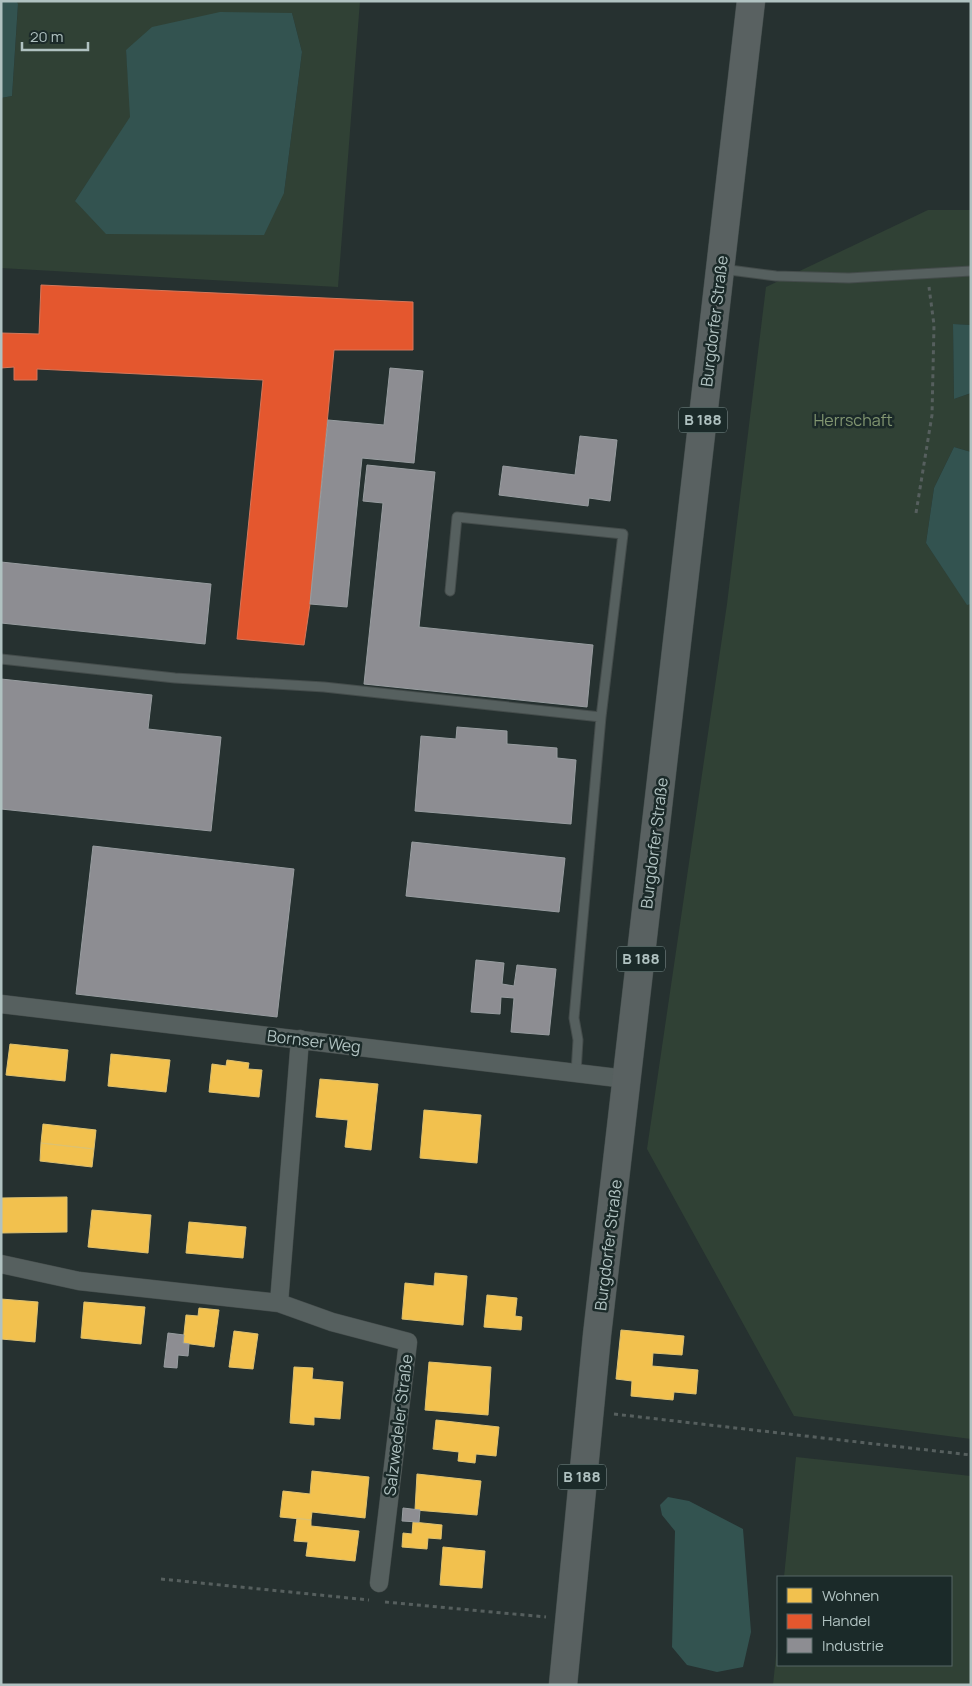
<svg xmlns="http://www.w3.org/2000/svg" width="972" height="1686" font-family="Manrope,sans-serif">
  <style>
    .green { fill: #304135; fill-rule: evenodd }
    .water { fill: #335350 }
    .homes { fill: #f2c14e; stroke: #dec170 }
    .shops { fill: #e4572e; stroke: #d4775a }
    .industry { fill: #8d8d92; stroke: #989da0 }
    .lines { fill: none; stroke-linecap: round; stroke-linejoin: round }
    .service-casing { stroke: #444c4b; stroke-width: 11 }
    .minor-casing { stroke: #444c4b; stroke-width: 19 }
    .primary-casing { stroke: #444e4d; stroke-width: 29 }
    .path { stroke: #565f5e; stroke-width: 3; stroke-dasharray: 4 4; stroke-linecap: butt }
    .service { stroke: #56605f; stroke-width: 9 }
    .minor { stroke: #56605f; stroke-width: 18 }
    .primary { stroke: #596161; stroke-width: 28 }
    .labels { text-anchor: middle; stroke-width: 5; stroke-linejoin: round; paint-order: stroke }
    .shield { fill: #1b2a29; stroke: #839493; stroke-width: 1 }
    .shield-label { font-size: 15px; font-weight: bold; fill: #b0c2c1 }
    .street-label { font-size: 16px; fill: #b0c2c1; stroke: #1b2a29 }
    .park-label { font-size: 16px; fill: #829671; stroke: #1b2a29 }
  </style>
  <rect width="100%" height="100%" fill="#263130"/>
  <path class="green" d="M16,1H360L338,287L1,268V98L12,96L18,5ZM292,13L302,52L284,193L75,201L131,117L126,50Z
    M928,210H971V325L953,324L954,399L971,393V452L954,447L934,488L926,543L967,604H971V1439L794,1416L647,1149L727,604L766,287Z
    M796,1457L971,1476V1685H773L778,1636V1665H951V1577H784Z"/>
  <path class="water" d="M1,1H16L18,4L12,96L1,98Z
    M220,12L292,13L302,52L284,193L264,235L106,234L75,201L130,117L126,50L152,27Z
    M953,324L971,325V393L954,399Z
    M954,447L971,452V604L967,605L926,543L934,488Z
    M668,1497L689,1501L743,1529L751,1632L743,1667L717,1672L687,1665L672,1647L675,1531L662,1515L660,1505Z"/>
  <path class="homes" d="M10,1044L68,1050L65,1081L6,1075Z
    M111,1054L170,1060L166,1092L108,1086Z
    M227,1060L249,1063L248,1069L262,1070L259,1097L209,1092L212,1064L226,1066Z
    M320,1079L378,1084L371,1150L345,1147L348,1120L316,1117Z
    M424,1110L481,1115L477,1163L420,1158Z
    M43,1124L96,1130L94,1149L41,1143Z
    M41,1143L94,1149L92,1167L40,1161Z
    M67,1197V1232L1,1233V1198Z
    M92,1210L151,1215L148,1253L88,1247Z
    M189,1222L246,1227L243,1258L186,1253Z
    M435,1273L467,1276L463,1325L402,1319L405,1283L434,1286Z
    M487,1295L517,1298L515,1316L522,1317L521,1330L484,1327Z
    M1,1299L38,1302L35,1342L1,1339Z
    M84,1302L145,1307L141,1344L81,1338Z
    M199,1308L219,1310L214,1347L183,1343L186,1315L198,1316Z
    M621,1330L684,1336L682,1355L653,1353L652,1366L698,1370L696,1394L674,1392L673,1400L631,1396L632,1381L616,1379Z
    M234,1331L258,1334L253,1369L229,1367Z
    M429,1362L491,1367L488,1415L425,1410Z
    M294,1367L313,1368L312,1379L343,1382L340,1419L314,1417V1425L290,1423Z
    M436,1420L499,1427L496,1456L476,1454L475,1463L458,1461L459,1452L433,1449Z
    M312,1471L369,1477L365,1518L312,1512L311,1520L280,1517L283,1491L310,1494Z
    M417,1474L481,1481L477,1515L415,1510Z
    M297,1518L311,1520V1526L359,1531L355,1561L306,1556L308,1542L294,1541Z
    M413,1522L442,1525L441,1539L428,1538L427,1549L402,1547L403,1533L412,1534Z
    M443,1547L485,1551L482,1588L440,1585Z"/>
  <path class="shops" d="M41,285L413,302V350H334L310,604L304,645L237,639L263,380L37,369V380H14V367L1,368V333L39,334Z"/>
  <path class="industry" d="M390,368L423,371L414,463L362,458L347,607L310,604L328,420L384,425Z
    M580,436L617,440L610,501L589,498L588,506L499,495L503,466L575,475Z
    M367,465L435,472L419,627L593,645L587,707L364,684L383,503L363,501Z
    M1,562L211,584L205,644L1,623Z
    M1,679L152,695L148,729L221,737L211,831L1,809Z
    M457,727L507,731V744L557,748V758L576,760L571,824L415,811L421,736L456,739Z
    M412,842L565,858L559,912L406,896Z
    M93,846L294,869L277,1017L76,994Z
    M476,960L504,963L502,984L514,986L517,965L556,969L549,1035L511,1032L514,998L501,997L500,1014L471,1012Z
    M168,1333L184,1335L183,1343L189,1344L188,1356L178,1355L177,1368L164,1367Z
    M403,1508L420,1510L419,1522L402,1521Z"/>
  <g class="lines">
    <defs>
      <path id="service" d="M722,269L776,276L849,278L971,271
        M450,591L457,517L623,534L601,717
        M1,659L175,678L324,687L601,717L574,1018L578,1040L576,1073"/>
      <path id="minor" d="M1,1004L626,1079
        M1,1264L79,1281L279,1303L332,1322L408,1342L379,1583
        M279,1303L300,1039"/>
      <path id="primary" d="M563,1685L597,1335L751,1"/>
    </defs>
    <use href="#service" class="service-casing"/>
    <use href="#minor" class="minor-casing"/>
    <use href="#primary" class="primary-casing"/>
    <path class="path" d="M916,513L932,415L934,325L929,287
      M614,1414L971,1455
      M161,1579L369,1600
      M385,1602L546,1617"/>
    <use href="#service" class="service"/>
    <use href="#minor" class="minor"/>
    <use href="#primary" class="primary"/>
  </g>
  <g class="labels">
    <g class="shield">
      <rect x="679" y="407.5" width="48" height="25" rx="4"/>
      <rect x="617" y="946.5" width="48" height="25" rx="4"/>
      <rect x="558" y="1464.5" width="48" height="25" rx="4"/>
    </g>
    <g class="shield-label">
      <text x="703" y="425">B 188</text>
      <text x="641" y="964">B 188</text>
      <text x="582" y="1482">B 188</text>
    </g>
    <g class="street-label">
      <text transform="translate(714 321) rotate(-83)" y="6">Burgdorfer Straße</text>
      <text transform="translate(654 843) rotate(-83)" y="6">Burgdorfer Straße</text>
      <text transform="translate(314 1041) rotate(7)" y="6">Bornser Weg</text>
      <text transform="translate(608 1245) rotate(-83)" y="6">Burgdorfer Straße</text>
      <text transform="translate(398 1425) rotate(-83)" y="6">Salzwedeler Straße</text>
    </g>
    <g class="park-label">
      <text x="853" y="426">Herrschaft</text>
    </g>
  </g>
  <rect width="972" height="1686" fill="none" stroke="#b0c2c1" stroke-width="5"/>
  <rect x="777" y="1576" width="175" height="90" fill="#1b2a29" stroke="#576766"/>
  <rect x="787" y="1588" width="25" height="15" fill="#f2c14e" stroke="#576766"/>
  <text x="822" y="1601" font-size="15" fill="#b0c2c1">Wohnen</text>
  <rect x="787" y="1614" width="25" height="15" fill="#e4572e" stroke="#576766"/>
  <text x="822" y="1626" font-size="15" fill="#b0c2c1">Handel</text>
  <rect x="787" y="1638" width="25" height="15" fill="#8d8d92" stroke="#576766"/>
  <text x="822" y="1651" font-size="15" fill="#b0c2c1">Industrie</text>
  <path d="M22 42v8h66v-8" fill="none" stroke="#b0c2c1" stroke-width="2.5"/>
  <text x="30" y="42" font-size="15" fill="#b0c2c1" stroke="#1b2a29" stroke-width="4" paint-order="stroke">20 m</text>
</svg>
